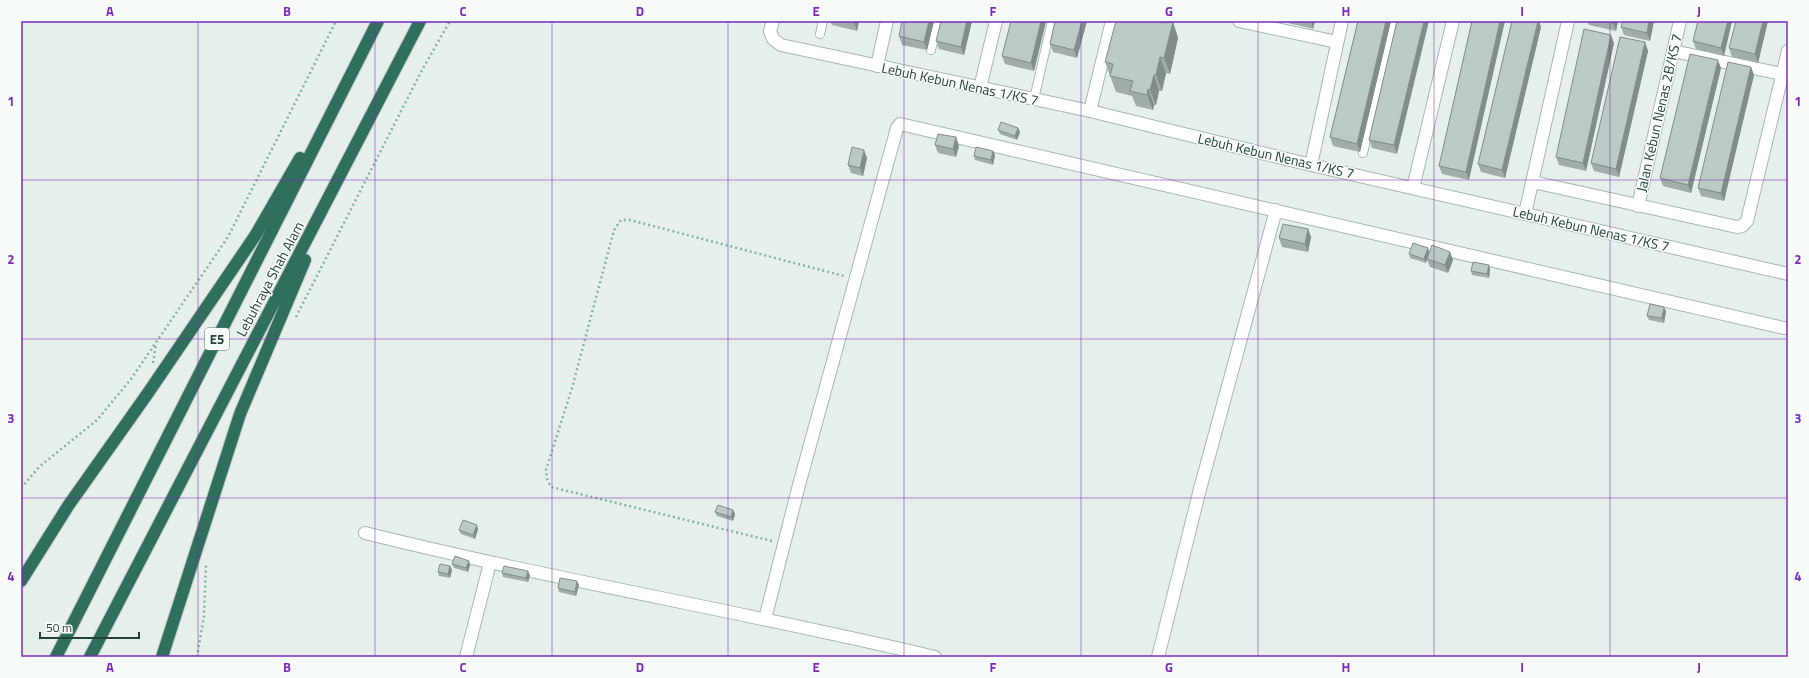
<svg xmlns="http://www.w3.org/2000/svg" width="1809" height="678" font-family="'Titillium Web',sans-serif">
  <style>
    .lines { fill: none; stroke-linecap: round; stroke-linejoin: round }
    .service-casing { stroke: #a8b7b1; stroke-width: 10 }
    .minor-casing { stroke: #a8b7b1; stroke-width: 14 }
    .tertiary-casing { stroke: #a8b7b1; stroke-width: 14 }
    .motorway-casing { stroke: #c2cac7; stroke-width: 14 }
    .path { stroke: #86b2a3; stroke-width: 2.5; stroke-dasharray: 2 3; stroke-linecap: butt }
    .service { stroke: #fff; stroke-width: 8 }
    .minor { stroke: #fff; stroke-width: 12 }
    .tertiary { stroke: #fff; stroke-width: 12 }
    .motorway { stroke: #306e5e; stroke-width: 12 }
    .wall { fill: #a1aea8 }
    .shaded-wall { fill: #838d88 }
    .building { fill: #bbcac3; stroke: #838d88 }
    .grid { fill: none; stroke: #7b2cbf; stroke-width: 1; stroke-opacity: 0.55 }
    .labels { text-anchor: middle; stroke-width: 3; stroke-linejoin: round; paint-order: stroke }
    .shield { fill: #f7fbf9; stroke: #637972; stroke-width: 1 }
    .shield-label { font-size: 13px; font-weight: bold; fill: #244138 }
    .street-label { font-size: 14px; fill: #244138; stroke: #f7fbf9 }
    .neatline { fill: none; stroke: #7b2cbf; stroke-width: 1.5 }
    .grid-label { font-size: 13px; text-anchor: middle; font-weight: bold; fill: #7b2cbf }
  </style>
  <rect width="100%" height="100%" fill="#e6efea"/>
  <g class="lines">
    <defs>
      <path id="service" d="M820,34L823,21
        M931,50L938,21
        M1034,99L1052,21
        M1363,153L1394,21"/>
      <path id="minor" d="M1239,21L1337,42
        M770,31L773,21
        M1673,51L1782,74
        M877,66L887,21
        M980,88L996,21
        M1090,111L1112,21
        M1311,165L1342,21
        M1533,182L1737,227L1742,226L1747,221L1788,51
        M1413,188L1453,21
        M1638,206L1680,21
        M1525,214L1568,21
        M365,533C554,580 746,612 935,657
        M765,619L799,485L897,128L900,124L1784,328
        M466,657L490,563
        M1158,657L1200,489L1276,210"/>
      <path id="tertiary" d="M770,31L773,39L781,45L1090,111L1311,165L1788,274"/>
      <path id="motorway" d="M21,581L68,506L148,393L255,236L300,158
        M56,657L378,21
        M90,657L420,21
        M162,657L240,414L305,260"/>
    </defs>
    <use href="#service" class="service-casing"/>
    <use href="#minor" class="minor-casing"/>
    <use href="#tertiary" class="tertiary-casing"/>
    <use href="#motorway" class="motorway-casing"/>
    <path class="path" d="M296,317L422,70L450,21
      M153,363L156,344
      M21,488L39,467L97,420L131,379L228,237L336,21
      M772,541L551,487L547,479L546,470L572,388L614,230L621,220H630L844,276
      M197,657L204,616L206,565"/>
    <use href="#service" class="service"/>
    <use href="#minor" class="minor"/>
    <use href="#tertiary" class="tertiary"/>
    <use href="#motorway" class="motorway"/>
  </g>
  <path class="wall" d="M830,21H859L857,31L832,25Z
    M934,21L927,50L902,45L899,36Z
    M972,21L964,55L939,49L936,41Z
    M1046,21L1034,71L1005,64L1002,56Z
    M1055,21H1087L1077,58L1053,52L1050,44Z
    M1287,21H1315L1313,29L1288,23Z
    M1358,21H1391L1360,152L1333,146L1330,137Z
    M1397,21V154L1372,148L1369,140Z
    M1472,21L1469,180L1442,174L1439,166Z
    M1587,21H1618L1616,31L1589,25Z
    M1623,21H1654L1650,41L1624,35L1621,27Z
    M1698,21H1732L1724,56L1696,49L1693,41Z
    M1736,21H1768L1758,63L1732,57L1729,48Z
    M1173,22L1178,38L1170,74L1166,73L1162,91H1159L1156,105H1154L1153,110L1136,106L1132,96L1116,92L1105,62L1165,23Z
    M1541,27L1505,178L1481,172L1478,164Z
    M1645,42L1648,51L1619,177L1594,171L1591,163Z
    M1614,43L1586,171L1559,165L1556,157Z
    M1751,67L1754,75L1724,201L1701,196L1698,188Z
    M1721,68L1691,193L1663,186L1660,178Z
    M1018,128L1020,132L1017,140L1000,134L998,130Z
    M935,145L959,146L956,157L938,153Z
    M995,155L993,165L975,160L974,156Z
    M867,158L863,176L851,173L848,165Z
    M1308,229L1311,237L1308,252L1282,247L1279,238Z
    M1428,248L1429,252H1450L1453,260L1448,273L1430,267L1427,259L1426,263L1410,258L1409,254Z
    M1490,269L1489,278L1472,275L1471,271Z
    M1666,311L1664,323L1649,320L1647,316Z
    M733,510L735,514L733,521L717,516L715,512Z
    M478,529L475,539L461,534L459,530Z
    M469,561L470,565L468,572L454,568L452,564Z
    M450,566L452,570L450,578L439,576L438,572Z
    M502,573L530,575L528,582L503,577Z
    M579,585L576,596L559,592L558,588Z"/>
  <path class="shaded-wall" d="M854,21H859L857,31L854,22Z
    M929,21H934L927,50L924,42Z
    M967,21H972L964,55L961,47Z
    M1041,21H1046L1034,71L1031,63Z
    M1082,21H1087L1077,58L1074,50Z
    M1311,21H1315L1313,29Z
    M1386,21H1391L1360,152L1357,144Z
    M1424,21H1429L1397,154L1394,145Z
    M1500,21H1505L1469,180L1466,172Z
    M1538,21H1539L1541,27L1505,178L1502,170Z
    M1613,21H1618L1616,31L1613,23Z
    M1649,21H1654L1650,41L1647,33Z
    M1728,21H1732L1724,56L1721,48Z
    M1763,21H1768L1758,63L1755,54Z
    M1173,22L1178,38L1170,74L1164,58Z
    M1611,35L1614,43L1586,171L1583,163Z
    M1645,42L1648,51L1619,177L1616,169Z
    M1160,57L1166,73L1162,91L1156,75Z
    M1718,60L1721,68L1691,193L1688,185Z
    M1751,67L1754,75L1724,201L1721,193Z
    M1154,75L1159,91L1156,105L1150,90Z
    M1148,89L1154,105L1153,110L1147,95Z
    M1018,128L1020,132L1017,140L1015,136Z
    M956,137L959,146L956,157L953,149Z
    M864,150L867,158L863,176L860,168Z
    M993,151L995,155L993,165L991,160Z
    M1308,229L1311,237L1308,252L1305,244Z
    M1428,248L1429,252L1426,263L1424,259Z
    M1450,252L1453,260L1448,273L1445,265Z
    M1489,265L1490,269L1489,278L1487,274Z
    M1664,307L1666,311L1664,323L1662,318Z
    M733,510L735,514L733,521L731,517Z
    M477,525L478,529L475,539L473,535Z
    M469,561L470,565L468,572L466,568Z
    M450,566L452,570L450,578L448,574Z
    M528,571L530,575L528,582L526,578Z
    M577,581L579,585L576,596L575,592Z"/>
  <path class="building" d="M847,21H854V22Z
    M902,21H929L924,42L899,36Z
    M941,21H967L961,47L936,41Z
    M1011,21H1041L1031,63L1002,56Z
    M1055,21H1082L1074,50L1050,44Z
    M1116,21H1160L1161,23L1173,22L1164,58L1160,57L1156,75H1154L1150,90L1148,89L1147,95L1130,91L1133,81L1110,76L1113,64L1105,62Z
    M1358,21H1386L1357,144L1330,137Z
    M1397,21H1424L1394,145L1369,140Z
    M1472,21H1500L1466,172L1439,166Z
    M1512,21H1538L1502,170L1478,164Z
    M1604,21H1613V23Z
    M1623,21H1649L1647,33L1621,27Z
    M1698,21H1728L1721,48L1693,41Z
    M1736,21H1763L1755,54L1729,48Z
    M1584,29L1611,35L1583,163L1556,157Z
    M1620,37L1645,42L1616,169L1591,163Z
    M1690,54L1718,60L1688,185L1660,178Z
    M1728,62L1751,67L1721,193L1698,188Z
    M1001,122L1018,128L1015,136L998,130Z
    M938,134L956,137L953,149L935,145Z
    M852,147L864,150L860,168L848,165Z
    M976,147L993,151L991,160L974,156Z
    M1283,224L1308,229L1305,244L1279,238Z
    M1413,243L1428,248L1424,259L1409,254Z
    M1432,245L1450,252L1445,265L1427,259Z
    M1473,262L1489,265L1487,274L1471,271Z
    M1650,304L1664,307L1662,318L1647,316Z
    M718,505L733,510L731,517L715,512Z
    M463,520L477,525L473,535L459,530Z
    M455,556L469,561L466,568L452,564Z
    M440,564L450,566L448,574L438,572Z
    M504,566L528,571L526,578L502,573Z
    M560,578L577,581L575,592L558,588Z"/>
  <path class="grid" d="M198,21V657M375,21V657M552,21V657M728,21V657M904,21V657M1081,21V657M1258,21V657M1434,21V657M1610,21V657M21,180H1788M21,339H1788M21,498H1788"/>
  <g class="labels">
    <rect class="shield" x="205" y="328" width="24" height="22" rx="3"/>
    <g class="shield-label">
      <text x="217" y="344">E5</text>
    </g>
    <g class="street-label">
      <text transform="translate(960 84) rotate(12)" y="5">Lebuh Kebun Nenas 1/KS 7</text>
      <text transform="translate(1659 113) rotate(-77)" y="5">Jalan Kebun Nenas 2B/KS 7</text>
      <text transform="translate(1276 156) rotate(13)" y="5">Lebuh Kebun Nenas 1/KS 7</text>
      <text transform="translate(1591 229) rotate(13)" y="5">Lebuh Kebun Nenas 1/KS 7</text>
      <text transform="translate(270 279) rotate(-62)" y="5">Lebuhraya Shah Alam</text>
    </g>
  </g>
  <rect width="1809" height="678" fill="none" stroke="#f7fbf9" stroke-width="44"/>
  <path d="M40 632v6h99v-6" fill="none" stroke="#244138" stroke-width="2"/>
  <text x="46" y="632" font-size="12" fill="#244138" stroke="#f7fbf9" stroke-width="3" paint-order="stroke">50 m</text>
  <rect x="22" y="22" width="1765" height="634" class="neatline"/>
  <g class="grid-label">
    <text x="110" y="16">A</text>
    <text x="287" y="16">B</text>
    <text x="463" y="16">C</text>
    <text x="640" y="16">D</text>
    <text x="816" y="16">E</text>
    <text x="993" y="16">F</text>
    <text x="1169" y="16">G</text>
    <text x="1346" y="16">H</text>
    <text x="1522" y="16">I</text>
    <text x="1699" y="16">J</text>
    <text x="11" y="106">1</text>
    <text x="1798" y="106">1</text>
    <text x="11" y="264">2</text>
    <text x="1798" y="264">2</text>
    <text x="11" y="423">3</text>
    <text x="1798" y="423">3</text>
    <text x="11" y="581">4</text>
    <text x="1798" y="581">4</text>
    <text x="110" y="672">A</text>
    <text x="287" y="672">B</text>
    <text x="463" y="672">C</text>
    <text x="640" y="672">D</text>
    <text x="816" y="672">E</text>
    <text x="993" y="672">F</text>
    <text x="1169" y="672">G</text>
    <text x="1346" y="672">H</text>
    <text x="1522" y="672">I</text>
    <text x="1699" y="672">J</text>
  </g>
</svg>
